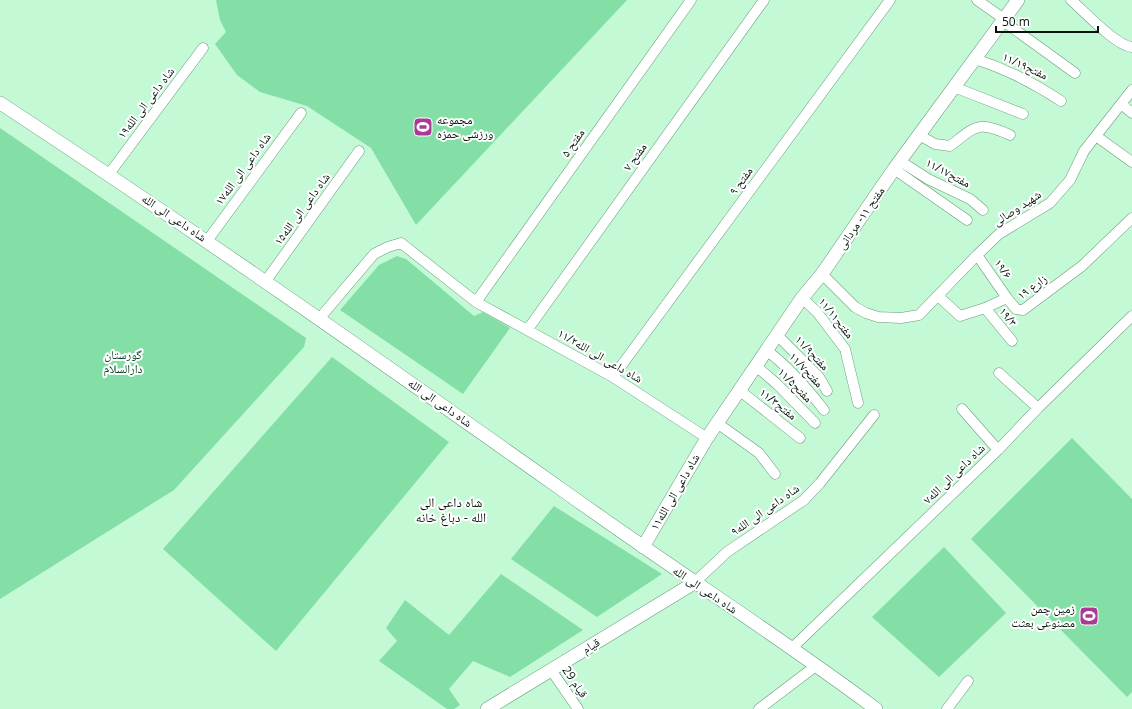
<svg xmlns="http://www.w3.org/2000/svg" width="1132" height="709" font-family="'Open Sans','Noto Naskh Arabic',sans-serif">
  <style>
    .green { fill: #83dfa6 }
    .lines { fill: none; stroke-linecap: round; stroke-linejoin: round }
    .minor-casing { stroke: #699b7b; stroke-width: 11 }
    .tertiary-casing { stroke: #699b7b; stroke-width: 14 }
    .minor { stroke: #fff; stroke-width: 10 }
    .tertiary { stroke: #fff; stroke-width: 13 }
    .labels { text-anchor: middle; stroke-width: 4; stroke-linejoin: round; paint-order: stroke }
    .street-label { font-size: 12px; fill: #03150a; stroke: #fff }
    .poi-label { font-size: 12px; fill: #03150a; stroke: #fff; text-anchor: start }
    .park-label { font-size: 12px; fill: #003c1f; stroke: #fff }
    .neighbourhood-label { font-size: 13px; fill: #03150a; stroke: #fff }
  </style>
  <rect width="100%" height="100%" fill="#c4f9d6"/>
  <path class="green" d="M216,0H627L416,225L371,148L307,106L260,92L237,75L215,44L226,32L220,20Z
    M0,128L306,338L304,347L174,490L0,599Z
    M397,256L406,259L474,316L483,312L510,328L463,394L340,310L379,265Z
    M332,357L449,442L276,651L163,549Z
    M1072,438L1132,499V692L1127,697L971,539Z
    M554,506L662,574L597,617L511,559Z
    M944,547L1006,613L939,677L872,617Z
    M501,574L583,630L510,677L473,661L449,689L460,705L454,709H447L379,661L397,641L386,628L405,600L449,635Z"/>
  <g class="lines">
    <defs>
      <path id="minor" d="M977,0L1004,19
        M1071,0C1084,11 1116,46 1132,47
        M1003,21L1075,73
        M975,59C1006,69 1034,83 1061,101
        M954,87L1023,114
        M1121,104L1132,113
        M919,135L935,144L950,146C976,126 978,120 1010,135
        M1096,136L1132,162
        M900,161L928,179L970,199L983,210
        M894,169L967,220
        M109,174L203,48
        M207,241L301,113
        M977,255L1007,298
        M822,274L855,307L866,313L878,317L901,318L919,315L977,255L999,234L1050,203L1070,180L1084,151L1132,90
        M265,282L359,151
        M938,296L960,316L985,308L1007,298L1016,309L1023,310L1082,266L1132,218
        M802,298L817,312L845,349L858,403
        M476,302L691,0
        M985,308L1012,341
        M319,319L374,254L388,247L401,243L476,302L613,377L707,438
        M528,329L764,0
        M777,335L819,377L827,391
        M766,350C789,367 807,388 824,410
        M756,366L778,385L815,423
        M999,373L1038,408
        M613,377L890,0
        M739,390L800,438
        M962,409L998,450
        M717,423L759,453L775,474
        M694,583L727,552L804,500L820,483L874,415
        M792,648L998,450L1038,408L1132,316
        M551,670L578,709
        M759,709L817,665
        M947,709L968,681"/>
      <path id="tertiary" d="M0,103C202,235 398,374 595,513C688,579 784,640 876,709
        M643,547L707,438L802,298L822,274L894,169L1018,0
        M487,709L694,583"/>
    </defs>
    <use href="#minor" class="minor-casing"/>
    <use href="#tertiary" class="tertiary-casing"/>
    <use href="#minor" class="minor"/>
    <use href="#tertiary" class="tertiary"/>
  </g>
  <defs>
    <symbol id="stadium-square" viewBox="-11 -11 22 22"><rect x="-9" y="-9" width="18" height="18" rx="4" fill="#ab3a96" stroke="#fff"/><path d="M0-5a6.5 5 0 1 0 0 10a6.5 5 0 1 0 0-10ZM-3.5-1.8h7v3.6h-7Z" fill="#fff"/></symbol>
  </defs>
  <g fill-rule="evenodd">
    <use href="#stadium-square" x="412" y="116" width="22" height="22"/>
    <use href="#stadium-square" x="1078" y="605" width="22" height="22"/>
  </g>
  <g class="labels">
    <g class="street-label">
      <text transform="translate(1025 66) rotate(25)" y="4">مفتح۱۱/۱۹</text>
      <text transform="translate(146 103) rotate(-53)" y="4">شاه داعی الی الله۱۹</text>
      <text transform="translate(573 143) rotate(-55)" y="4">مفتح ۵</text>
      <text transform="translate(635 157) rotate(-54)" y="4">مفتح ۷</text>
      <text transform="translate(243 169) rotate(-54)" y="4">شاه داعی الی الله۱۷</text>
      <text transform="translate(948 173) rotate(28)" y="4">مفتح۱۱/۱۷</text>
      <text transform="translate(741 181) rotate(-54)" y="4">مفتح ۹</text>
      <text transform="translate(1017 208) rotate(-33)" y="4">شهید وصالی</text>
      <text transform="translate(302 209) rotate(-54)" y="4">شاه داعی الی الله۱۵</text>
      <text transform="translate(174 218) rotate(34)" y="4">شاه داعی الی الله</text>
      <text transform="translate(861 218) rotate(-55)" y="4">مفتح ۱۱- مردانی</text>
      <text transform="translate(1003 269) rotate(55)" y="4">۱۹/۶</text>
      <text transform="translate(1032 287) rotate(-36)" y="4">۱۹ زارع</text>
      <text transform="translate(1008 317) rotate(51)" y="4">۱۹/۳</text>
      <text transform="translate(836 318) rotate(51)" y="4">مفتح۱۱/۱۱</text>
      <text transform="translate(812 353) rotate(46)" y="4">مفتح۱۱/۹</text>
      <text transform="translate(600 356) rotate(30)" y="4">۱۱/۲شاه داعی الی الله</text>
      <text transform="translate(806 370) rotate(46)" y="4">مفتح۱۱/۷</text>
      <text transform="translate(795 385) rotate(45)" y="4">مفتح۱۱/۵</text>
      <text transform="translate(440 403) rotate(35)" y="4">شاه داعی الی الله</text>
      <text transform="translate(778 404) rotate(38)" y="4">مفتح۱۱/۳</text>
      <text transform="translate(954 474) rotate(-44)" y="4">شاه داعی الی الله۷</text>
      <text transform="translate(675 492) rotate(-60)" y="4">شاه داعی الی الله۱۱</text>
      <text transform="translate(765 510) rotate(-35)" y="4">شاه داعی الی الله۹</text>
      <text transform="translate(705 590) rotate(34)" y="4">شاه داعی الی الله</text>
      <text transform="translate(591 646) rotate(-31)" y="4">قیام</text>
      <text transform="translate(575 682) rotate(56)" y="4">قیام 29</text>
    </g>
    <g class="poi-label">
      <text x="437" y="124">مجموعه<tspan x="437" dy="14">ورزشی حمزه</tspan></text>
      <text x="1075" y="613" text-anchor="end">زمین چمن<tspan x="1075" dy="14">مصنوعی بعثت</tspan></text>
    </g>
    <g class="park-label">
      <text x="123" y="359">گورستان<tspan x="123" dy="14">دارالسلام</tspan></text>
    </g>
    <g class="neighbourhood-label">
      <text x="451" y="507">شاه داعی الی<tspan x="451" dy="15">الله - دباغ خانه</tspan></text>
    </g>
  </g>
  <path d="M996 26v6h102v-6" fill="none" stroke="#03150a" stroke-width="2"/>
  <text x="1002" y="26" font-size="12" fill="#03150a" stroke="#ffffff" stroke-width="3" paint-order="stroke">50 m</text>
</svg>
